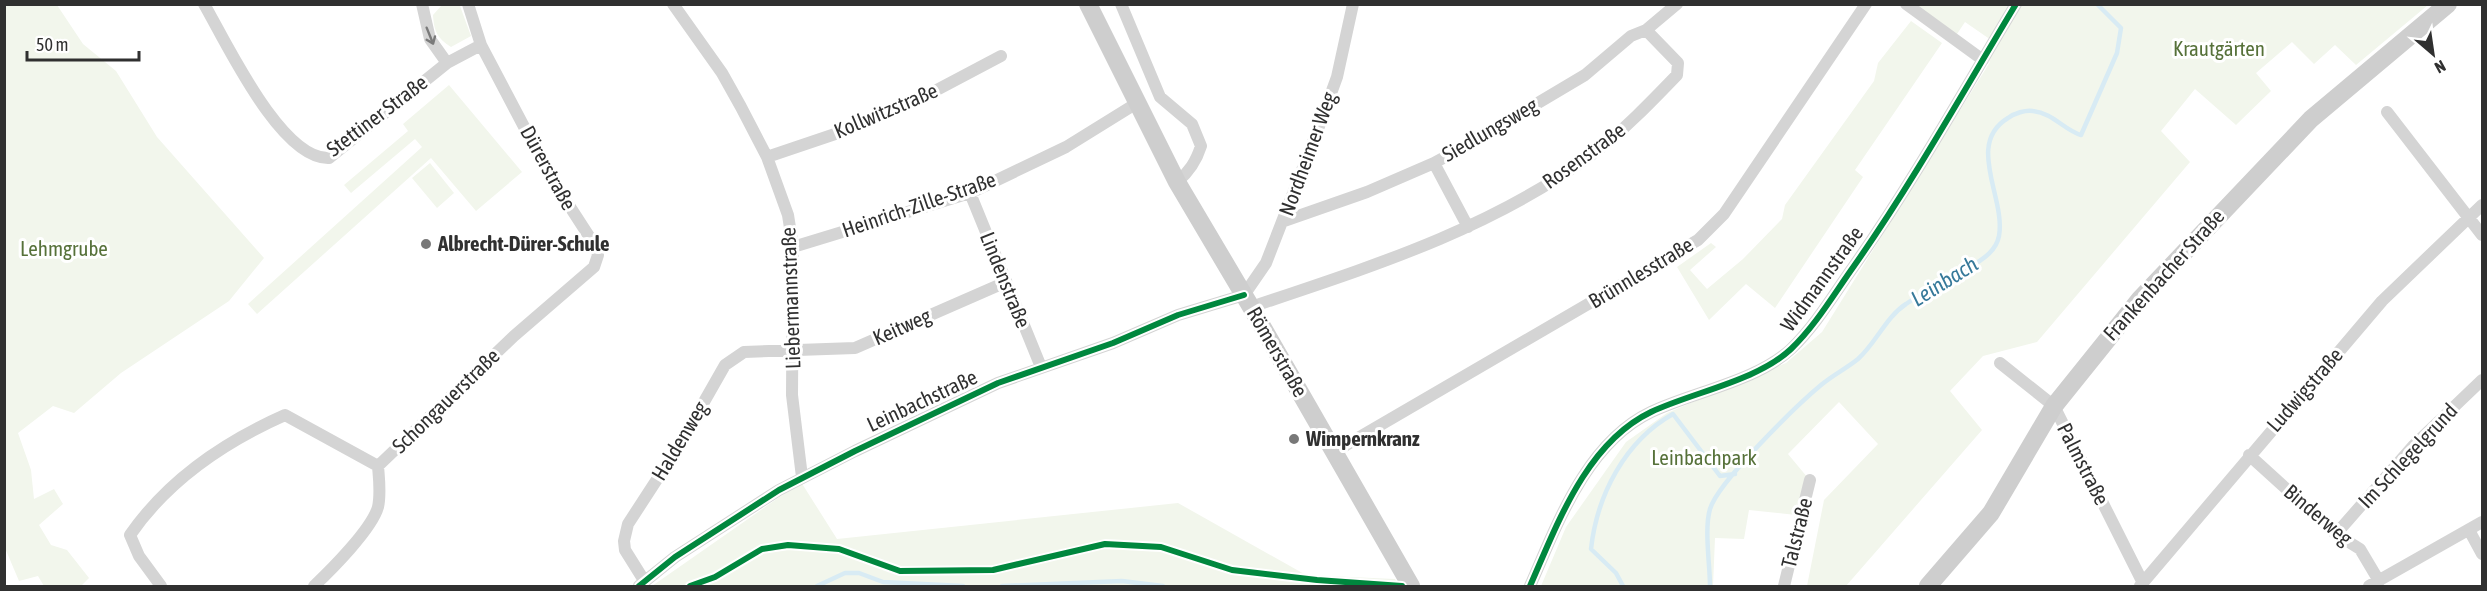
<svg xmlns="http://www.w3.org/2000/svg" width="2487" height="591" font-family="'Asap Condensed',sans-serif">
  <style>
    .green { fill: #f2f6ec }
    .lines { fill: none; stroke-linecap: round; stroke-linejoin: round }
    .stream { stroke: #d8ebf4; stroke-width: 4.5 }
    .minor { stroke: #d4d4d4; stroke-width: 12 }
    .secondary { stroke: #cecece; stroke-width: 18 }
    .cycleway-casing { stroke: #fff; stroke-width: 10 }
    .cycleway { stroke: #00873e; stroke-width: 6 }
    .oneway { stroke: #7a7a7a }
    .poi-dot { fill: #787878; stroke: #fff; stroke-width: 2 }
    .labels { text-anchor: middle; stroke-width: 6; stroke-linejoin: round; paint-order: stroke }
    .park-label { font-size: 21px; fill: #567139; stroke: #fff }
    .street-label { font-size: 21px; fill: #303030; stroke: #fff }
    .poi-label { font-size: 21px; font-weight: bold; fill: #303030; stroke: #fff; text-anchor: start }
    .water-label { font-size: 22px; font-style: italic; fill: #36799a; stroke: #fff }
  </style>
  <rect width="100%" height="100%" fill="#fff"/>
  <path class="green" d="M4,5H57L83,44L116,71L157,137L264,258L229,301L121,373L74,413L53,406L18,433L31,470L34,499L54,489L63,504L39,525L51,545L67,550L89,578L81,586H44L38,576L19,581L5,548Z
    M1911,5H2428L2356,65L2335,45L2314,64L2292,42L2256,73L2271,91L2236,125L2195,89L2161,131L2190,162L2037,342L1983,356L1950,391L1982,430L1846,586H1807L1824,500L1878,444L1839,402L1788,454L1808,478L1796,515L1749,510L1744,539L1715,538L1713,586H1541L1566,527L1626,442L1667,413L1786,363L1822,332L1990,62L1981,54L1991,40L1965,22L1955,37Z
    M441,6H460L471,36L451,47C437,38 434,31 433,15Z
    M1911,21L1942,43L1855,170L1863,177L1775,308L1746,284L1709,320L1677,267L1711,243L1716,247L1690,270L1707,289L1743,259L1782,219L1785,205L1874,81L1878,63Z
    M449,85L522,172L476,211L431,158L257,314L248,304L422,147L415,139L351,193L344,185L408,131L403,124Z
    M430,163L454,193L437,208L412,178Z
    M801,482L837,539L1178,503L1306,575L1395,579L1399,586H1395L1392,581L1318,577L1319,586H652Z"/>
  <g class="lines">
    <path class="stream" d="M817,586L845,573H859L883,582L963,586
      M1002,586L1122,581L1163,586
      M1623,586L1616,573L1591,549C1597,495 1625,441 1673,414L1720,476L1735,474
      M1710,586C1710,565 1704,529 1710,509C1718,482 1797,405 1821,385C1833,375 1847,368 1858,359C1876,343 1886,317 1906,304C1926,290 1949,281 1969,268C1981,260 1996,252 1999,236C2006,198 1965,144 2008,118C2015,113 2025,110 2033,111C2053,113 2064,130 2081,135L2117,53L2121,28L2097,4"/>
    <path class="minor" d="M204,4C226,42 281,160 329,158L447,63L481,45
      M422,4L430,39L447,63
      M673,4L722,73L741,107L767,157L788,215L793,247L792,395L802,477
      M1121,4L1160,97L1192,124L1201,146C1196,162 1189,172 1177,182
      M1906,4L1983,60
      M2387,112L2482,235
      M767,157L841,132L914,102L1001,56
      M1434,163L1468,227
      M970,193L1041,367
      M1284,221L1367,192L1434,163L1467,145L1585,75L1631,36L1646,30L1677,4
      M793,247L970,193L1066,147L1137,103
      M1251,307C1370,267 1492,229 1594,153C1624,130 1651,102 1677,75L1678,63L1646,30
      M2000,363L2054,406L2143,583
      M1334,452L1698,240L1724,214L1866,4
      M2249,455L2336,534L2360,549L2379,581
      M378,466L514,336L594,267L598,255L596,247L550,176L481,45L468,4
      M2469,530L2482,554
      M2336,534L2414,445L2482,380
      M645,582L625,550L624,541L628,524L680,444L725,365L744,352L855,348L1006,282
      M161,586L139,556L130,535C168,480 224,442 285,415L378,466
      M314,586C331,570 372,529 378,507C381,494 379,479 378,466
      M639,586L675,557L779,490L855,451L998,383L1113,343L1178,315L1244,295L1266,263L1318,129L1337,77L1353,4
      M1530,586C1557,525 1586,443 1651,412C1693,392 1757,381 1791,349C1816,325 1834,294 1854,266C1913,182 1963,92 2016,4
      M1784,586L1810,480
      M2140,586L2382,301L2482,205
      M2369,586L2482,522"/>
    <path class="secondary" d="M1088,4L1177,182L1251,307L1411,586
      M1928,586L1991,513L2054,406L2140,299L2311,119L2448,4"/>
    <defs>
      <path id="cycleway" d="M639,586L675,557L779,490L855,451L998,383L1113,343L1178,315L1244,295
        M690,586L715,577L762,549L788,545L839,549L900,571L993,570L1105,544L1161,547L1232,570L1317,580L1402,586
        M1530,586C1557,525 1586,443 1651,412C1693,392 1757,381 1791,349C1816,325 1834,294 1854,266C1913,182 1963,92 2016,4"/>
    </defs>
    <use href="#cycleway" class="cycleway-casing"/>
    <use href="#cycleway" class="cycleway"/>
  </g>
  <defs><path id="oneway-shaft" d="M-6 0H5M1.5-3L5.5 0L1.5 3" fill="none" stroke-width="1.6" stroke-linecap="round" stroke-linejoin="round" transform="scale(1.5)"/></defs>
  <use class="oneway" href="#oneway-shaft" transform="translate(430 36) rotate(68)"/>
  <g class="poi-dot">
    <circle cx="426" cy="244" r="6"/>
    <circle cx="1294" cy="439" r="6"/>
  </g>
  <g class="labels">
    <g class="park-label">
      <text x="2219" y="56">Krautgärten</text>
      <text x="64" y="256">Lehmgrube</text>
      <text x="1704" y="465">Leinbachpark</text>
    </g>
    <g class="street-label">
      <text transform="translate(886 111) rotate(-23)" y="7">Kollwitzstraße</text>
      <text transform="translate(377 116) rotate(-37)" y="7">Stettiner Straße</text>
      <text transform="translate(1490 130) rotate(-30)" y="7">Siedlungsweg</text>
      <text transform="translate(1308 154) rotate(-70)" y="7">Nordheimer Weg</text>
      <text transform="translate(1584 156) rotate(-36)" y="7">Rosenstraße</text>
      <text transform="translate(548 168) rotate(61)" y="7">Dürerstraße</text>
      <text transform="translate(919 205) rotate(-19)" y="7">Heinrich-Zille-Straße</text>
      <text transform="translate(1641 273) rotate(-31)" y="7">Brünnlesstraße</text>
      <text transform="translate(2164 275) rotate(-48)" y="7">Frankenbacher Straße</text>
      <text transform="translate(1822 279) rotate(-54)" y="7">Widmannstraße</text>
      <text transform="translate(1005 280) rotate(68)" y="7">Lindenstraße</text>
      <text transform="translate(791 298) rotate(-92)" y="7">Liebermannstraße</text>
      <text transform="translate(902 327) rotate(-24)" y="7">Keitweg</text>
      <text transform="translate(1277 352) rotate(60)" y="7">Römerstraße</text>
      <text transform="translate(2305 390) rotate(-49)" y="7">Ludwigstraße</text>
      <text transform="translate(446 401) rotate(-44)" y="7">Schongauerstraße</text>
      <text transform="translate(922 401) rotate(-25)" y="7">Leinbachstraße</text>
      <text transform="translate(680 441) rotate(-59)" y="7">Haldenweg</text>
      <text transform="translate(2408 456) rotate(-47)" y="7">Im Schlegelgrund</text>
      <text transform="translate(2083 464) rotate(63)" y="7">Palmstraße</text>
      <text transform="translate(2318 515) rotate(40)" y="7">Binderweg</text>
      <text transform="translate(1797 533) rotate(-76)" y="7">Talstraße</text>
    </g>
    <g class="poi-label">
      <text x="438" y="251">Albrecht-Dürer-Schule</text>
      <text x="1306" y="446">Wimpernkranz</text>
    </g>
    <g class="water-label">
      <text transform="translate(1944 281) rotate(-32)" y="8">Leinbach</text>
    </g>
  </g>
  <rect width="2487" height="591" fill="none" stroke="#303030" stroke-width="12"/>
  <g transform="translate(2433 54) rotate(151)" stroke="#ffffff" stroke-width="4.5" paint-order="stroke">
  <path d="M0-4.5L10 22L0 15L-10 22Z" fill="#303030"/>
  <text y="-9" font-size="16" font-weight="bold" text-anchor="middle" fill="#303030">N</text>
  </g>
  <path d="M27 51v9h112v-9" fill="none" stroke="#303030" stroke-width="3"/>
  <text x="36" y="51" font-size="18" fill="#303030" stroke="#ffffff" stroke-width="4.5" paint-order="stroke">50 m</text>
</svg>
